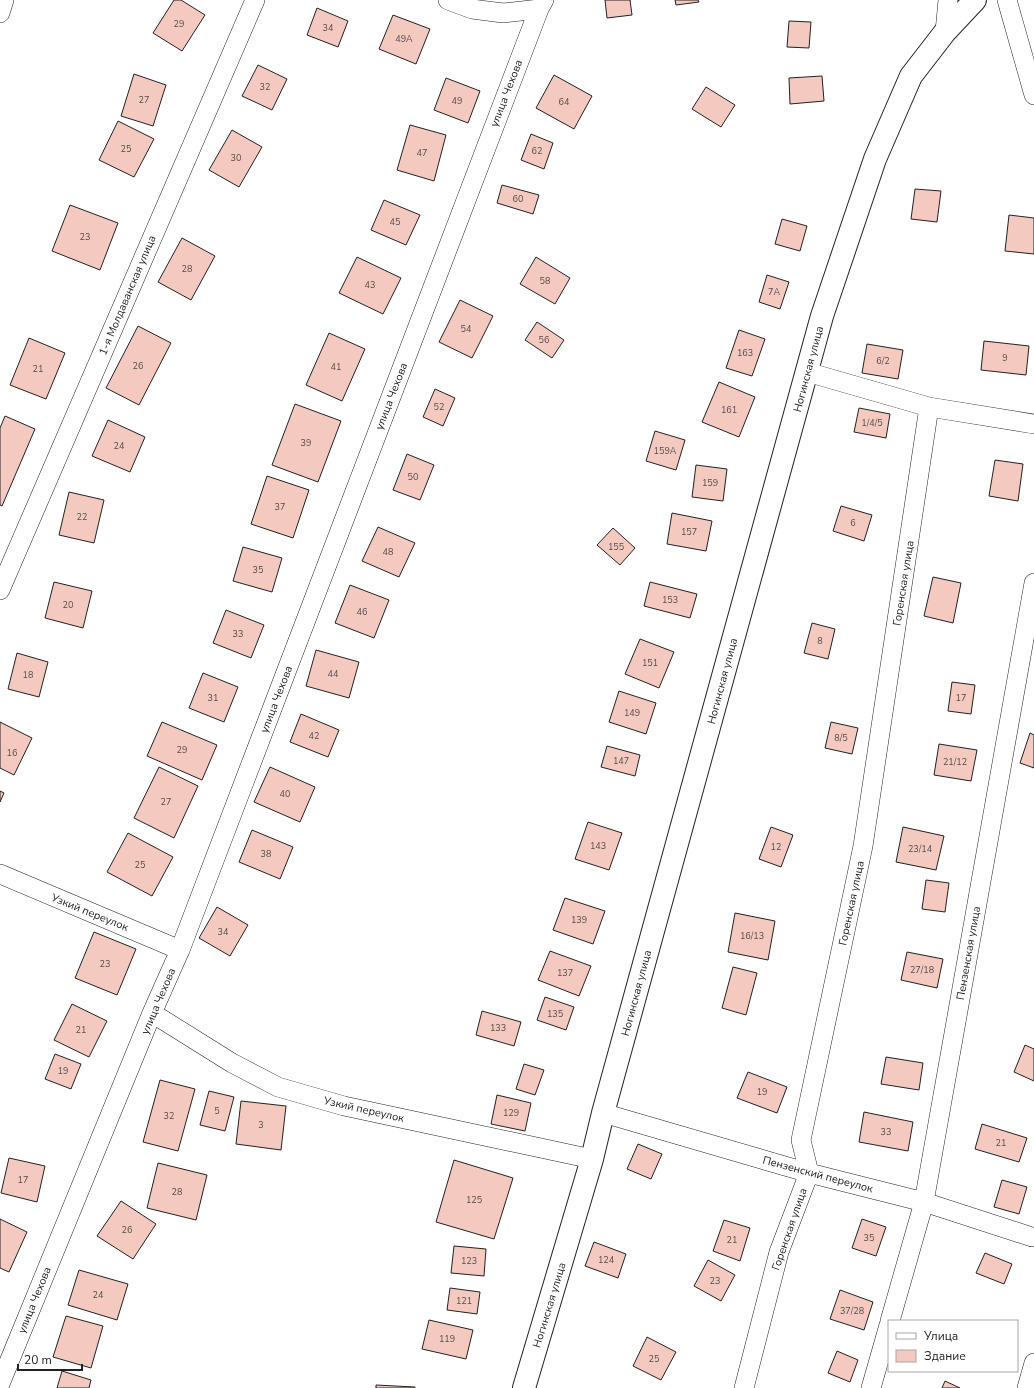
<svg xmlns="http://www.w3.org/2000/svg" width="1034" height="1388" font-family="'Nunito Sans',sans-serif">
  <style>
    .building { fill: #f3c9c0; stroke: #222 }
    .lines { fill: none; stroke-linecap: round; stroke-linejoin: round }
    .minor-casing { stroke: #222; stroke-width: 20 }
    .primary-casing { stroke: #222; stroke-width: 24 }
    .minor { stroke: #fff; stroke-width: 19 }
    .primary { stroke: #fff; stroke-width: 22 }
    .labels { text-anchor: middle; stroke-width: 3; stroke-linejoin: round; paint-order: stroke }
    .number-label { font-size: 9px; fill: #564c4a }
    .street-label { font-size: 11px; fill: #222; stroke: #fff }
  </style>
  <rect width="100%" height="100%" fill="#fff"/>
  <path class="building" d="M174,0H181L205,15L182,51L153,33Z
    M605,0H630L632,15L607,18Z
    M675,0H698L699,2L676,5Z
    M317,8L348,21L338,47L307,35Z
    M393,15L430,29L416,64L379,49Z
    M789,21L811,22L809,48L787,47Z
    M258,65L287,79L272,110L242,96Z
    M134,74L166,85L153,126L121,116Z
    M554,75L592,96L574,129L536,108Z
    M822,76L824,101L790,104L789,78Z
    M446,78L480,91L468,123L434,110Z
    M706,87L735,105L721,127L692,109Z
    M118,121L154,139L134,177L99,160Z
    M410,125L446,135L434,181L397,170Z
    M232,130L262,147L239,187L209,170Z
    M531,134L553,143L544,169L521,160Z
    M502,185L539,195L533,214L497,203Z
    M915,189L941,191L937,222L911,219Z
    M384,200L420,215L406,245L371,230Z
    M70,205L118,223L100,270L52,251Z
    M1009,215L1034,218V254L1005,251Z
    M782,219L807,226L800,251L775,244Z
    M182,238L215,256L191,300L158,282Z
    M357,257L401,278L383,314L339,293Z
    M536,257L570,278L555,304L520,284Z
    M767,275L789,282L780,309L759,302Z
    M460,300L493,316L472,358L439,342Z
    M537,322L564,340L552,358L525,340Z
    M138,326L171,343L139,405L106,388Z
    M739,330L765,339L752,376L726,368Z
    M329,333L365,349L342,401L306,385Z
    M29,338L65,353L46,399L10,385Z
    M984,341L1029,346L1026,375L981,370Z
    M867,344L903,350L898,379L862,373Z
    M719,382L755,397L739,437L702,422Z
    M435,389L455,398L443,426L423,417Z
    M295,404L341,421L318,482L272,465Z
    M859,408L890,414L886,438L854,432Z
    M5,416L35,429L2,506L0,505V428Z
    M108,420L145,437L130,472L92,456Z
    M655,431L685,440L676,470L646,461Z
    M407,454L434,465L420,500L393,490Z
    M995,460L1023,464L1018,501L989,496Z
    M696,465L727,469L723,501L692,497Z
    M267,476L309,490L293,538L251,524Z
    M69,492L104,500L94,543L59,535Z
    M841,506L872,515L864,541L833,531Z
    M672,513L712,521L706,551L667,544Z
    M378,527L415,543L399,577L362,561Z
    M613,528L635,548L620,565L597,545Z
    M243,547L282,558L272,592L233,581Z
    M933,577L961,583L953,623L924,616Z
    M54,582L92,591L83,628L45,618Z
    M650,582L697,594L690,618L644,606Z
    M350,585L389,600L374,638L335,623Z
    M226,610L264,625L251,658L213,643Z
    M812,623L835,629L828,659L804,653Z
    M640,639L674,652L659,688L625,674Z
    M316,650L359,662L349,698L306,686Z
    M17,653L48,662L39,697L8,689Z
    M203,673L238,687L224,722L189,708Z
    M952,682L975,685L971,714L948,711Z
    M619,691L656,703L646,734L609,722Z
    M301,714L339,730L328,757L290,742Z
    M0,722L32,738L14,775L0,768Z
    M162,722L217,745L202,780L147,756Z
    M831,722L858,728L852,754L825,748Z
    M1030,733L1034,735V768L1020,763Z
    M939,744L977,750L971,781L934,775Z
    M607,746L640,755L635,776L601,767Z
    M159,767L198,786L174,838L134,818Z
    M270,767L315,787L300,822L254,802Z
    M0,791L4,793L0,802Z
    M588,822L622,833L609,870L575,859Z
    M771,827L793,835L781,867L759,859Z
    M903,827L944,836L936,870L896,862Z
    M252,830L293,847L280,879L239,862Z
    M128,833L173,857L152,896L107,872Z
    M926,880L949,883L945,912L922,909Z
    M565,898L605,911L593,944L553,930Z
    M217,907L248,925L230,956L199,938Z
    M735,913L775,921L768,960L728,952Z
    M94,932L136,949L117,995L75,978Z
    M550,951L591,966L579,996L538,980Z
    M907,952L943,959L937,988L901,980Z
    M733,967L757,973L746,1015L722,1008Z
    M545,997L574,1007L566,1030L537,1020Z
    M72,1004L107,1021L89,1057L54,1040Z
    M482,1011L521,1022L514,1046L476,1035Z
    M1025,1045L1034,1049V1081L1014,1072Z
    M55,1054L81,1064L71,1089L45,1079Z
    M886,1057L923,1063L919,1090L881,1084Z
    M524,1064L544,1070L535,1095L516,1089Z
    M748,1072L787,1087L777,1113L737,1098Z
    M160,1080L195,1089L178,1151L143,1142Z
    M209,1091L234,1097L225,1131L200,1125Z
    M497,1095L531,1103L525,1131L491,1124Z
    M241,1101L286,1106L281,1150L236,1144Z
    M864,1112L913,1122L908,1151L859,1142Z
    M982,1124L1027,1138L1019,1162L975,1149Z
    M638,1144L662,1154L651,1179L627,1169Z
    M9,1158L45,1166L37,1202L1,1193Z
    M454,1160L513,1178L494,1239L436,1222Z
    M158,1163L207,1175L196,1220L147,1208Z
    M1002,1180L1027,1187L1019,1214L994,1207Z
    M121,1201L156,1224L133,1259L97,1236Z
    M0,1219L27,1232L9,1272L0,1268Z
    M862,1219L886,1227L876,1256L852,1248Z
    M724,1220L750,1228L740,1261L713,1251Z
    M594,1242L626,1254L618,1278L585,1266Z
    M454,1246L486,1249L484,1276L451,1273Z
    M985,1253L1012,1264L1004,1284L976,1273Z
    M708,1260L735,1275L721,1301L694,1286Z
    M79,1270L128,1284L117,1320L68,1305Z
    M450,1288L480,1292L477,1314L447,1310Z
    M840,1290L873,1302L864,1330L830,1319Z
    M66,1316L103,1326L91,1368L53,1357Z
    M429,1320L473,1330L466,1359L422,1349Z
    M647,1337L676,1352L661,1380L633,1366Z
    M837,1351L858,1360L850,1382L828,1373Z
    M62,1371L91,1380L89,1388H57Z
    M945,1381L960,1388H942Z
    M376,1385L415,1387V1388H376Z"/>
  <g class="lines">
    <defs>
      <path id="minor" d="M448,0L472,9L503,13L539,9L544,0
        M1007,0L1034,95
        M0,13L4,0
        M945,32L948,0
        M807,372L929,407L1034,424
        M0,590L255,0
        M0,874L180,950
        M152,1013L232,1063L278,1087L344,1106L592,1159
        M603,1113L809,1173L924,1202L1032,1237
        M890,1321L924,1202L1034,583
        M0,1384L152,1013L180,950L539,9
        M744,1388L779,1252L809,1173L801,1140L863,846L929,407
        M871,1388L889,1325
        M1027,1388L1034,1363"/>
      <path id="primary" d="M524,1388L592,1159L603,1113L822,316L875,159L911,76L945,32L975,0"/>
    </defs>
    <use href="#minor" class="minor-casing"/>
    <use href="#primary" class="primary-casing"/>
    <use href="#minor" class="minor"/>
    <use href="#primary" class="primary"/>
  </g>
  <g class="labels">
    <g class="number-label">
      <text x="179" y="27">29</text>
      <text x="328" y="31">34</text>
      <text x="404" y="42">49А</text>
      <text x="265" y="90">32</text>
      <text x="144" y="103">27</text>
      <text x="457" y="104">49</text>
      <text x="564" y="105">64</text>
      <text x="126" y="152">25</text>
      <text x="537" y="154">62</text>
      <text x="422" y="156">47</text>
      <text x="236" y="161">30</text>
      <text x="518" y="202">60</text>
      <text x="395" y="225">45</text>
      <text x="85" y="240">23</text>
      <text x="187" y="272">28</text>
      <text x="545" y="284">58</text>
      <text x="370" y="288">43</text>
      <text x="774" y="295">7А</text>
      <text x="466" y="332">54</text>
      <text x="544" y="343">56</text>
      <text x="745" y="356">163</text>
      <text x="1005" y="361">9</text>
      <text x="883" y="364">6/2</text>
      <text x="138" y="369">26</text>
      <text x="336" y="370">41</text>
      <text x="38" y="372">21</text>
      <text x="439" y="410">52</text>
      <text x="729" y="413">161</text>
      <text x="872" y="426">1/4/5</text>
      <text x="306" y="446">39</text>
      <text x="119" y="449">24</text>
      <text x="665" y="454">159А</text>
      <text x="413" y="480">50</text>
      <text x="710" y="486">159</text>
      <text x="280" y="510">37</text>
      <text x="82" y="520">22</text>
      <text x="853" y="526">6</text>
      <text x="689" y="535">157</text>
      <text x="616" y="550">155</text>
      <text x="388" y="555">48</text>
      <text x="258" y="573">35</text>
      <text x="670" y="603">153</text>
      <text x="68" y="608">20</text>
      <text x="362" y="615">46</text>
      <text x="238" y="637">33</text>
      <text x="820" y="644">8</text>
      <text x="650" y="666">151</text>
      <text x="333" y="677">44</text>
      <text x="28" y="678">18</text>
      <text x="213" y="701">31</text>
      <text x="961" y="701">17</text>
      <text x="632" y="716">149</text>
      <text x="314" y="739">42</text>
      <text x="841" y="741">8/5</text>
      <text x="182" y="753">29</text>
      <text x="12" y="756">16</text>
      <text x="621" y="764">147</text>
      <text x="955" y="765">21/12</text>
      <text x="285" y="797">40</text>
      <text x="166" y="805">27</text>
      <text x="598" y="849">143</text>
      <text x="776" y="850">12</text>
      <text x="920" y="852">23/14</text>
      <text x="266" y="857">38</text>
      <text x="140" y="868">25</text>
      <text x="579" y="923">139</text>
      <text x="223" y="935">34</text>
      <text x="752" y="939">16/13</text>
      <text x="105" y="967">23</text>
      <text x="922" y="973">27/18</text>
      <text x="565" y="976">137</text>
      <text x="555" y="1017">135</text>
      <text x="498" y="1031">133</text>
      <text x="81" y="1033">21</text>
      <text x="63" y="1074">19</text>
      <text x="762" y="1095">19</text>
      <text x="217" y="1114">5</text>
      <text x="511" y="1116">129</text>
      <text x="169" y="1119">32</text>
      <text x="261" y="1128">3</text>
      <text x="886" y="1135">33</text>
      <text x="1001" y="1146">21</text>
      <text x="23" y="1183">17</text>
      <text x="177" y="1195">28</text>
      <text x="474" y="1203">125</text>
      <text x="127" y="1233">26</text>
      <text x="869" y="1241">35</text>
      <text x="732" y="1243">21</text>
      <text x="606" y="1263">124</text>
      <text x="469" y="1264">123</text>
      <text x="715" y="1284">23</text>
      <text x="98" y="1298">24</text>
      <text x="464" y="1304">121</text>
      <text x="852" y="1314">37/28</text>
      <text x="447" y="1342">119</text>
      <text x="654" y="1362">25</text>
    </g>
    <g class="street-label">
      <text transform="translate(506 93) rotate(-69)" y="4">улица Чехова</text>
      <text transform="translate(127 295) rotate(-67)" y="4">1-я Молдаванская улица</text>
      <text transform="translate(808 369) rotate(-75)" y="4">Ногинская улица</text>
      <text transform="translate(391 396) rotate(-69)" y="4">улица Чехова</text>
      <text transform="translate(903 583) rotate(-81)" y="4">Горенская улица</text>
      <text transform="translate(722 681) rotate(-75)" y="4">Ногинская улица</text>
      <text transform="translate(276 699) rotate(-69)" y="4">улица Чехова</text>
      <text transform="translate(851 903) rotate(-78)" y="4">Горенская улица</text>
      <text transform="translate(90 912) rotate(22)" y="4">Узкий переулок</text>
      <text transform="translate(968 953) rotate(-80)" y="4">Пензенская улица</text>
      <text transform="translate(636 993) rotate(-75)" y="4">Ногинская улица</text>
      <text transform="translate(158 1001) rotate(-67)" y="4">улица Чехова</text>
      <text transform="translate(364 1109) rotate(13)" y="4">Узкий переулок</text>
      <text transform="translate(818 1174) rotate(15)" y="4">Пензенский переулок</text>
      <text transform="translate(789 1229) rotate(-71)" y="4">Горенская улица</text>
      <text transform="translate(34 1300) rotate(-68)" y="4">улица Чехова</text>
      <text transform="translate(549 1305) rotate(-73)" y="4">Ногинская улица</text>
    </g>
  </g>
  <rect x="888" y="1320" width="130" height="52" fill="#ffffff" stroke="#a7a7a7"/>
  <rect x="896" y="1333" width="20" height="6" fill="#ffffff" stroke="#a7a7a7"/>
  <text x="924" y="1340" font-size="12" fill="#222222">Улица</text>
  <rect x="896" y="1350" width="20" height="12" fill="#f3c9c0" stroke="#a7a7a7"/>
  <text x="924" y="1360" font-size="12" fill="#222222">Здание</text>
  <path d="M18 1364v6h64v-6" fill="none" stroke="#222222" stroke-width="2"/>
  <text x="24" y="1364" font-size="12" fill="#222222" stroke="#ffffff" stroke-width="3" paint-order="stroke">20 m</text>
</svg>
